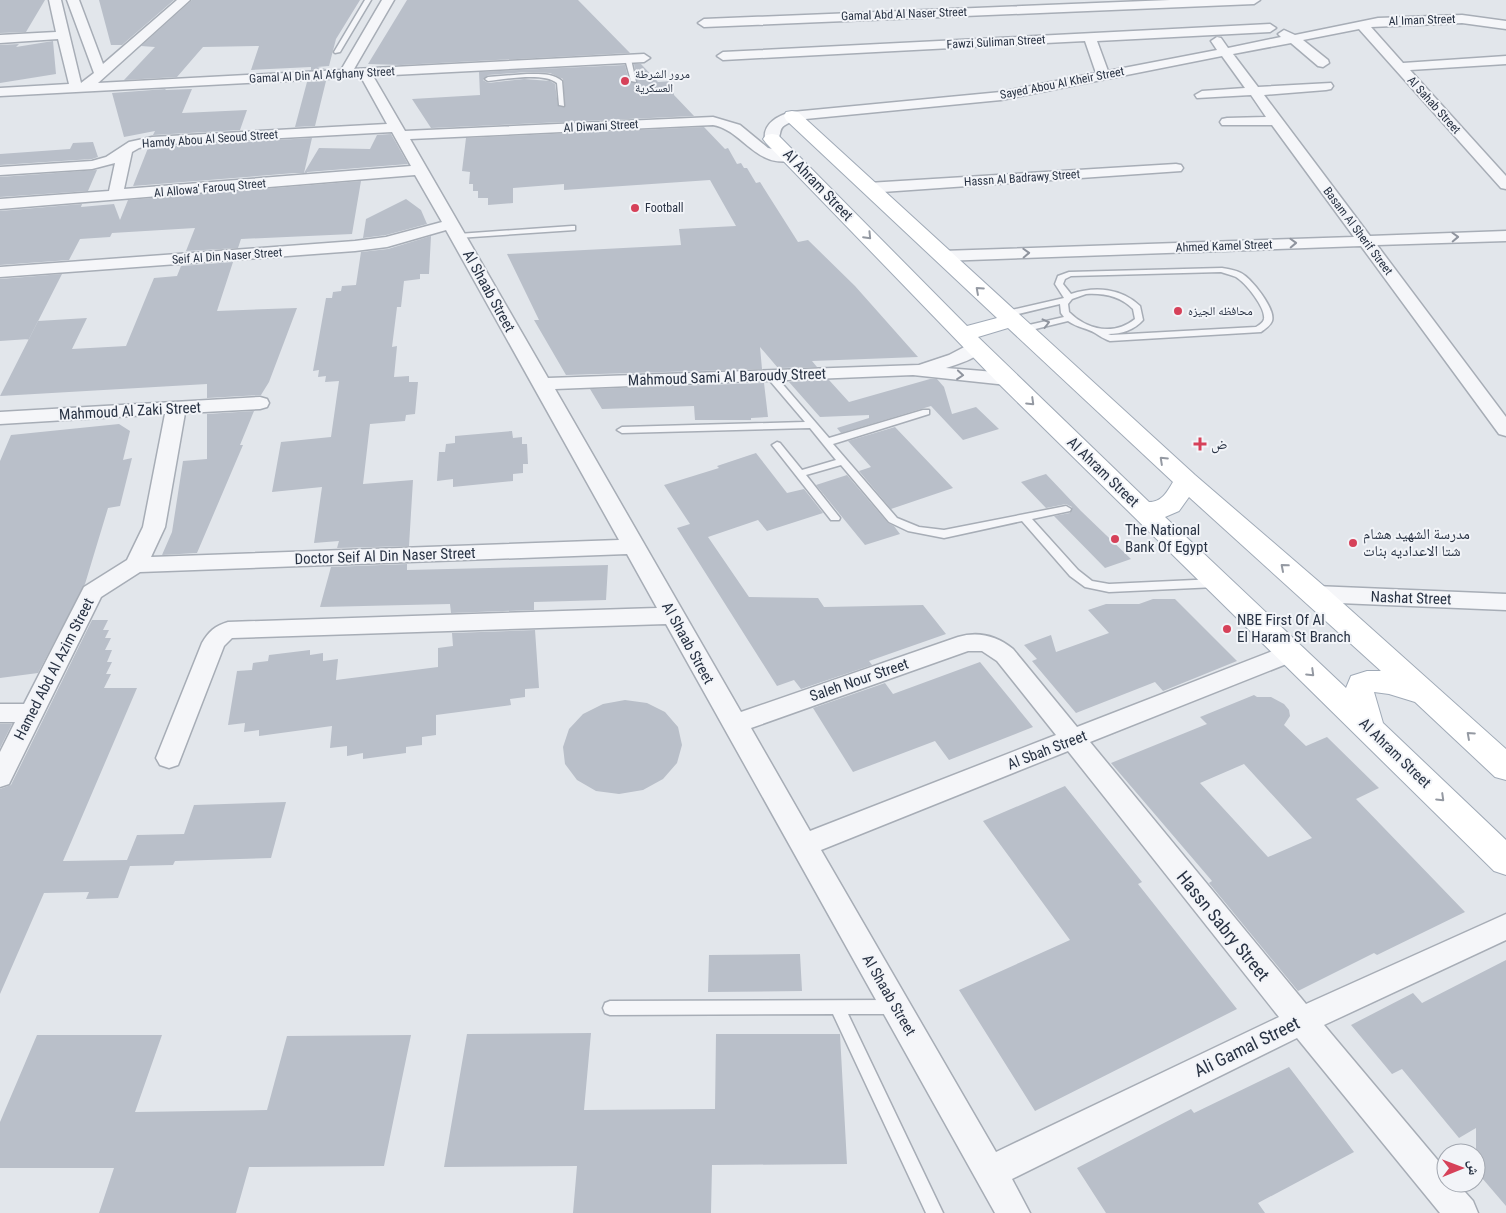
<svg xmlns="http://www.w3.org/2000/svg" width="1506" height="1213" font-family="'Roboto Condensed','Noto Naskh Arabic',sans-serif">
  <style>
    .building { fill: #b9bfc9; fill-rule: evenodd }
    .lines { fill: none; stroke-linecap: round; stroke-linejoin: round }
    .service-casing { stroke: #a7adb6; stroke-width: 3 }
    .minor-casing { stroke: #a7adb6; stroke-width: 3 }
    .primary-casing { stroke: #a0aab7; stroke-width: 2 }
    .service { fill: #f5f6f9; fill-rule: evenodd }
    .minor { fill: #f5f6f9; fill-rule: evenodd }
    .primary { fill: #fff; fill-rule: evenodd }
    .oneway { stroke: #9499a2 }
    .oneway2 { stroke: #8f949e }
    .poi-dot { fill: #d64159; stroke: #f2f4f8; stroke-width: 2 }
    .labels { text-anchor: middle; stroke-width: 4; stroke-linejoin: round; paint-order: stroke }
    .far-street-label { font-size: 12px; fill: #293344; stroke: #f2f4f8 }
    .far-poi-label { font-size: 12px; fill: #293344; stroke: #f2f4f8; text-anchor: start }
    .street-label { font-size: 15px; fill: #293344; stroke: #f2f4f8 }
    .poi-label { font-size: 15px; fill: #293344; stroke: #f2f4f8; text-anchor: start }
    .near-street-label { font-size: 18px; fill: #293344; stroke: #f2f4f8 }
  </style>
  <rect width="100%" height="100%" fill="#e2e6eb"/>
  <path class="building" d="M0,0H45L26,32L0,33Z
    M99,0H174L122,45H111Z
    M192,0H360L336,39L329,66L317,67L326,69L311,70V67L251,70L259,46L203,47L177,77L124,80L155,47L141,46Z
    M407,0H578L630,53L401,65L368,64Z
    M53,41L56,74L0,83V45L19,44L16,47Z
    M634,64H641L658,82L672,81L674,95L694,116L431,128L412,99L480,95L479,72L625,65L629,81L637,84ZM527,72L550,73L563,79L565,107L558,106L555,84L550,81L524,79L488,83L483,80L488,75Z
    M326,81L315,126L295,127L307,82Z
    M166,89L165,90L192,89L182,113L247,110L240,130L153,135L155,131L124,137L112,93Z
    M704,127L725,149L728,148L737,164L741,163L744,168H747L756,183L760,182L798,242L808,240L855,286L918,357L812,361L817,367L778,368L760,347L762,369L566,375L534,320H539L507,254L681,245L679,229L736,226L710,180L564,190V184L513,188V203L488,205V198H478V191H473V184H469L470,172L462,171L466,138Z
    M391,134L408,164L133,186L148,148L152,147L312,138L304,173L319,148L370,149L377,135Z
    M93,142L98,157L92,159L0,165V154L70,149L73,143Z
    M97,170L88,191L0,197V177Z
    M361,181L352,234L241,239L238,248L186,251L195,228L112,233L110,237L80,239L69,260L0,265V211L82,204L81,207L114,204L120,220L128,200Z
    M406,199L421,210L427,224L386,235L363,238L366,219Z
    M431,236L429,274H420V279L404,281L401,307H397L392,347L397,346L394,377L409,376V382H418L415,414L406,415L405,421L370,424L363,484L413,480L409,546L337,548L339,541L314,543L322,487L272,492L281,442L331,437L339,381L325,382L326,376L318,377L319,370L313,371L326,298H332L333,292L341,291L342,286L356,285L361,252L388,249Z
    M233,262L217,311L297,308L269,382L261,395L207,398V384L0,396L38,321L87,318L72,349L126,346L154,278L177,276L181,266Z
    M62,274L29,339L0,341V279Z
    M930,379H937L944,387L952,414L976,407L999,429L963,440L931,406L841,433L837,428L869,418V415L820,417L789,382L829,380L849,402Z
    M764,383L768,417L751,418V420H695L694,406L602,409L590,389Z
    M254,411L240,445H243L197,553L162,555L172,532L183,461L207,459V414Z
    M119,424L130,431L123,460L132,458L120,506L108,508L85,584L38,673L0,678V461L11,435Z
    M895,427L953,488L891,509L859,471L871,467L848,441Z
    M512,431L513,438L522,437V444H527L528,464H523V473L513,474V481L453,487V479L437,481L439,452H445L446,444L455,443V436Z
    M756,453L787,493L804,489L823,513L767,531L758,520L708,537L749,597L818,598L824,607L923,605L946,634L869,661L872,665L801,689L794,680L777,686L677,528L690,524L664,485L719,468L717,466Z
    M1046,474L1081,511L1131,559L1105,568L1054,516L1070,513L1072,507L1066,504L1046,508L1021,482Z
    M847,475L888,523L894,526L900,534L865,545L816,485Z
    M407,564V570L608,565L606,600L534,602V610L451,613L450,604L320,607L331,567Z
    M1153,599H1175L1237,661L1163,691L1155,682L1076,713L1032,661L1037,659L1024,645L1051,635L1056,652L1109,633L1088,610L1106,604H1139Z
    M92,620H108L103,630H109L105,638H111L105,650H112L107,662H112L106,674H111L104,688H137L63,861L127,860L137,835L184,834L194,805L286,802L271,858L175,861L173,865L130,866L118,898L86,899L89,892L44,893L0,994V789L11,785Z
    M535,630L539,688L525,689V697L510,699L511,705L436,715V735L422,737V745L406,747V753L363,759V753L347,756V746L330,748L332,726L259,736V730L244,732L245,723L228,725L237,671L252,670L253,663L268,661L269,655L310,650V655L323,653V661L338,659L336,680L438,667V648L453,646L452,633Z
    M980,662L1033,727L949,760L935,741L853,772L813,708L885,683L893,694Z
    M1254,695L1257,697H1271L1284,704L1289,710L1290,716L1284,725L1306,746L1327,737L1379,788L1356,799L1465,912L1377,955L1374,953L1298,991L1209,883L1212,881L1111,763L1207,724L1200,717ZM1244,764L1312,838L1268,857L1200,783Z
    M625,700L647,703L665,712L678,727L682,745L677,763L663,779L643,790L619,794L596,791L577,780L565,764L563,747L569,729L583,714L603,704Z
    M0,724H12L0,748Z
    M1065,786L1142,882L1138,884L1237,1009L1035,1111L959,990L1070,940L983,821Z
    M800,954L802,991L708,992L709,955Z
    M1506,960V1206L1476,1171V1128L1459,1138L1402,1069L1392,1074L1351,1025L1413,993L1422,1003Z
    M591,1033L584,1110L715,1109L716,1034H840L847,1164L712,1165L711,1213H573L577,1166L444,1167L467,1034Z
    M37,1035H162L135,1112L267,1110L287,1036L411,1035L384,1166L249,1167L236,1213H99L114,1168H0V1122Z
    M1289,1067L1354,1152L1258,1203L1265,1213H1106L1077,1168L1191,1109L1194,1113Z"/>
  <g class="lines">
    <defs>
      <path id="service" d="M365,0H371L340,52L335,53L334,52Z
        M628,57L631,59L636,82L631,81L625,59Z
        M527,74C539,74 553,73 562,81L564,106L559,105L557,83C544,72 505,79 488,81L485,79L488,77Z
        M572,226H575V230L458,238L454,236L458,234Z
        M1222,268C1228,269 1235,270 1241,273C1251,278 1276,309 1272,321C1270,326 1265,329 1261,332L1110,341C1104,339 1100,336 1095,333C1087,328 1078,328 1068,321L1023,332L1019,329L1020,327L1064,317L1061,313L1060,304L1006,317L1002,314L1003,312L1064,298L1055,284L1058,276L1069,272ZM1221,272C1226,274 1232,275 1236,277C1246,283 1266,308 1264,319C1263,323 1259,325 1256,327L1111,335L1108,334C1122,334 1134,330 1143,320L1140,306C1121,288 1095,286 1071,294L1063,284L1065,279L1071,276ZM1086,294C1104,293 1120,296 1133,309L1135,319C1114,336 1087,330 1069,312L1068,304L1072,299Z
        M770,372L773,373L829,438L923,410H929V414L833,444L897,518L919,527L944,530L1066,506L1071,509L1070,511L1032,519L1078,570L1092,581L1109,584L1216,579L1222,583L1216,587L1109,592L1085,587L1070,576L1022,521L944,538L908,531L889,522L841,465L806,475L840,518L839,520H831L772,445L777,442L780,443L802,470L836,460L810,428L622,433L617,430L622,427L805,422L765,375Z
        M895,1000L900,1002L902,1007L900,1012L895,1014H848L943,1213H926L833,1014L610,1015L605,1013L603,1008L605,1003L610,1001Z"/>
      <path id="minor" d="M49,0H61L81,83L94,73L67,0H79L103,64L177,0H190L98,83L341,70L382,0H394L354,69L644,54L650,58L644,62L373,76L405,131L713,117L740,125L768,148L795,154L797,157L795,160C756,170 743,130 713,125L410,139L548,378L919,365L949,355L970,344L976,343L982,344L985,348C977,359 958,364 946,368L1007,373L1014,375L1016,379L1014,383L1007,385L913,375L555,389L741,712L958,637C978,631 997,636 1013,649L1077,727L1283,647L1291,644L1299,647L1303,653L1299,659L1090,742L1306,1004L1506,914V940L1324,1025L1446,1170V1183H1457L1473,1201L1478,1213H1440L1297,1038L1012,1179L1030,1213H995L666,624L232,638L224,646L178,765L169,768L160,765L156,758L202,643C209,631 215,626 228,622L657,608L627,554L140,572L101,597L9,784L0,787V752L15,722H0V704H24L84,587L127,560L143,527L165,414L0,424V412L260,397L267,399L269,403L267,407L260,409L185,413L165,527L151,557L619,540L446,230L387,247L355,251L0,277V267L355,241L386,237L442,222L415,175L0,209V199L109,191L115,163L92,169L0,175V167L92,161L106,157L129,142L152,137L387,124L361,77L0,96V88L69,84L58,39L0,43V35L56,32ZM392,132L411,166L124,189L132,152L139,148L152,145ZM968,651H982L997,661L1056,735L810,831L751,728ZM1068,751L1279,1017L996,1152L821,850Z
        M1170,0H1260L1254,4L704,27L698,23L704,19Z
        M1462,15L1506,21V29L1462,23L1371,27L1403,63L1506,56V64L1410,70L1506,176V189L1501,188L1359,29L1303,40L1328,60L1329,63L1323,67L1318,66L1291,43L1233,54L1258,87L1331,83L1333,86L1331,89L1326,90L1264,95L1370,236L1506,231V241L1377,245L1506,417V436L1499,434L1361,246L942,261L936,259L934,256L936,253L942,251L1354,237L1272,125H1222L1220,122L1222,119L1227,118L1266,117L1251,95L1197,98L1195,95L1202,91L1245,88L1222,56L1001,100L795,120C775,129 784,128 777,142H767L765,139C763,123 779,115 792,112L1001,92L1096,73L1085,41L723,60L717,56L723,52L1270,24L1276,28L1270,32L1097,41L1108,71L1217,50L1211,41L1217,37L1221,38L1228,48L1281,37L1278,34L1284,30L1295,35L1378,18Z
        M1176,164L1181,165L1183,168L1181,171L868,193L863,191L860,188L863,185L868,183Z
        M1315,586L1506,594V610L1315,602L1307,600L1304,594L1307,588Z"/>
      <path id="primary" d="M792,111L798,112L1195,475L1325,587L1506,749V780L1495,777L1415,702L1389,694L1374,692L1383,723L1506,840V875L1494,871L999,384L766,143L763,139L766,135L772,134L778,135L967,326L997,318L786,120L784,116L786,112ZM1008,328L1173,482C1167,492 1162,502 1149,502L978,337ZM1189,497L1381,671H1367L1351,676L1346,688L1165,517L1179,511Z"/>
    </defs>
    <use href="#service" class="service-casing"/>
    <use href="#minor" class="minor-casing"/>
    <use href="#primary" class="primary-casing"/>
    <use href="#service" class="service"/>
    <use href="#minor" class="minor"/>
    <use href="#primary" class="primary"/>
  </g>
  <defs><path id="oneway-chevron" d="M-2-3.5L2.5 0L-2 3.5" fill="none" stroke-width="1.6" stroke-linecap="round" stroke-linejoin="round" transform="scale(1.25)"/></defs>
  <g class="oneway">
    <use href="#oneway-chevron" transform="translate(868 236) rotate(46)"/>
    <use href="#oneway-chevron" transform="translate(979 290) rotate(-138)"/>
    <use href="#oneway-chevron" transform="translate(1031 402) rotate(44)"/>
    <use href="#oneway-chevron" transform="translate(1163 460) rotate(-137)"/>
    <use href="#oneway-chevron" transform="translate(1284 567) rotate(-139)"/>
    <use href="#oneway-chevron" transform="translate(1311 673) rotate(44)"/>
    <use href="#oneway-chevron" transform="translate(1470 735) rotate(-138)"/>
    <use href="#oneway-chevron" transform="translate(1441 798) rotate(44)"/>
  </g>
  <g class="oneway2">
    <use href="#oneway-chevron" transform="translate(1455 237) rotate(-2)"/>
    <use href="#oneway-chevron" transform="translate(1293 243) rotate(-2)"/>
    <use href="#oneway-chevron" transform="translate(1026 253) rotate(-2)"/>
    <use href="#oneway-chevron" transform="translate(1046 323) rotate(-14)"/>
    <use href="#oneway-chevron" transform="translate(960 375) rotate(5)"/>
  </g>
  <g class="poi-dot">
    <circle cx="625" cy="81" r="5"/>
    <circle cx="635" cy="208" r="5"/>
    <circle cx="1178" cy="311" r="5"/>
    <path d="M1197.5 436.5h5v5h5v5h-5v5h-5v-5h-5v-5h5z"/>
    <circle cx="1115" cy="539" r="5"/>
    <circle cx="1353" cy="543" r="5"/>
    <circle cx="1227" cy="629" r="5"/>
  </g>
  <g class="labels">
    <g class="far-street-label">
      <text transform="translate(904 14) rotate(-2)" y="4">Gamal Abd Al Naser Street</text>
      <text transform="translate(1422 20) rotate(-2)" y="4">Al Iman Street</text>
      <text transform="translate(996 42) rotate(-3)" y="4">Fawzi Suliman Street</text>
      <text transform="translate(322 75) rotate(-3)" y="4">Gamal Al Din Al Afghany Street</text>
      <text transform="translate(1062 83) rotate(-11)" y="4">Sayed Abou Al Kheir Street</text>
      <text transform="translate(1434 105) rotate(48)" y="4">Al Sahab Street</text>
      <text transform="translate(601 126) rotate(-3)" y="4">Al Diwani Street</text>
      <text transform="translate(210 139) rotate(-4)" y="4">Hamdy Abou Al Seoud Street</text>
      <text transform="translate(1022 178) rotate(-4)" y="4">Hassn Al Badrawy Street</text>
      <text transform="translate(210 188) rotate(-5)" y="4">Al Allowa' Farouq Street</text>
      <text transform="translate(1358 231) rotate(53)" y="4">Basam Al Sherif Street</text>
      <text transform="translate(1224 246) rotate(-2)" y="4">Ahmed Kamel Street</text>
      <text transform="translate(227 256) rotate(-4)" y="4">Seif Al Din Naser Street</text>
    </g>
    <g class="far-poi-label">
      <text x="635" y="78">مرور الشرطة<tspan x="635" dy="14">العسكرية</tspan></text>
      <text x="645" y="212">Football</text>
      <text x="1188" y="315">محافظه الجيزه</text>
    </g>
    <g class="street-label">
      <text transform="translate(818 185) rotate(46)" y="5">Al Ahram Street</text>
      <text transform="translate(489 291) rotate(61)" y="5">Al Shaab Street</text>
      <text transform="translate(727 377) rotate(-2)" y="5">Mahmoud Sami Al Baroudy Street</text>
      <text transform="translate(130 411) rotate(-3)" y="5">Mahmoud Al Zaki Street</text>
      <text transform="translate(1103 472) rotate(44)" y="5">Al Ahram Street</text>
      <text transform="translate(385 556) rotate(-2)" y="5">Doctor Seif Al Din Naser Street</text>
      <text transform="translate(1411 598) rotate(2)" y="5">Nashat Street</text>
      <text transform="translate(688 643) rotate(61)" y="5">Al Shaab Street</text>
      <text transform="translate(54 669) rotate(-63)" y="5">Hamed Abd Al Azim Street</text>
      <text transform="translate(859 680) rotate(-19)" y="5">Saleh Nour Street</text>
      <text transform="translate(1047 750) rotate(-21)" y="5">Al Sbah Street</text>
      <text transform="translate(1395 753) rotate(44)" y="5">Al Ahram Street</text>
      <text transform="translate(889 995) rotate(60)" y="5">Al Shaab Street</text>
    </g>
    <g class="poi-label">
      <text x="1211" y="449">ض</text>
      <text x="1125" y="535">The National<tspan x="1125" dy="17">Bank Of Egypt</tspan></text>
      <text x="1363" y="539">مدرسة الشهيد هشام<tspan x="1363" dy="17">شتا الاعداديه بنات</tspan></text>
      <text x="1237" y="625">NBE First Of Al<tspan x="1237" dy="17">El Haram St Branch</tspan></text>
    </g>
    <g class="near-street-label">
      <text transform="translate(1223 926) rotate(51)" y="6">Hassn Sabry Street</text>
      <text transform="translate(1247 1047) rotate(-26)" y="6">Ali Gamal Street</text>
    </g>
  </g>
  <g transform="translate(1461 1168) rotate(89)"><circle r="24" fill="#f2f4f8" stroke="#a2a7b0"/>
  <path d="M0-4L9 19L0 12L-9 19Z" fill="#d64159"/>
  <text y="-8" font-size="14" font-weight="bold" text-anchor="middle" fill="#293344">ش</text>
  </g>
</svg>
